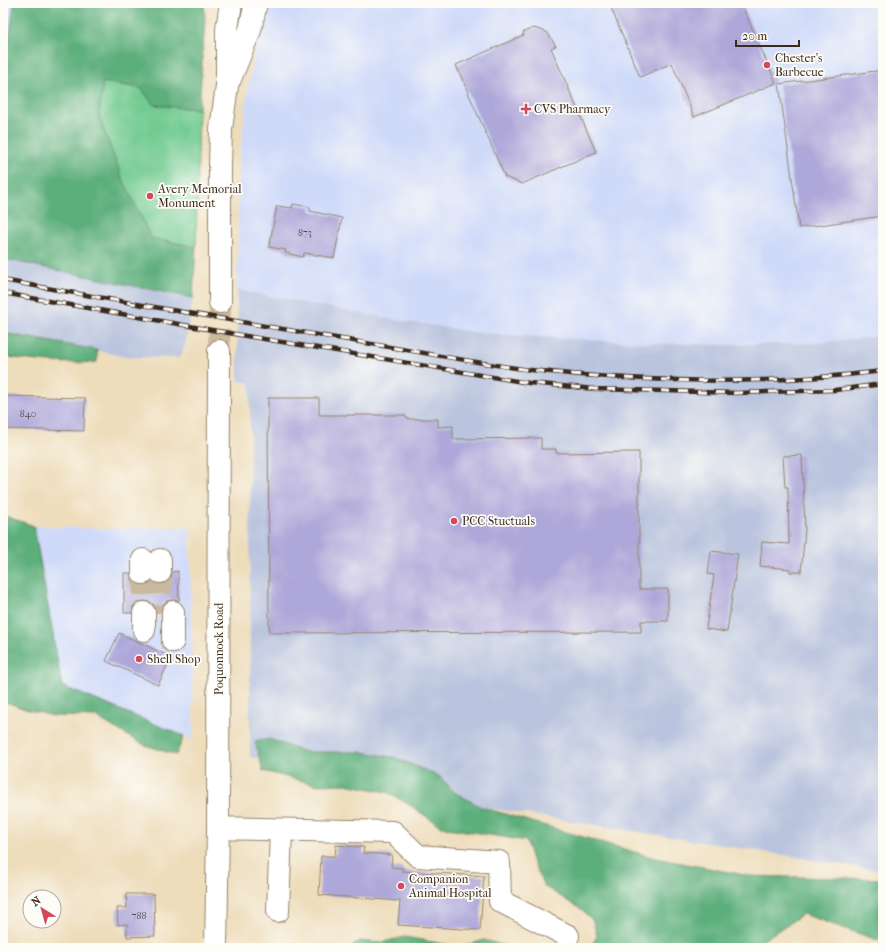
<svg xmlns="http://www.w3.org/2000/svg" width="886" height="951" font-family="'IM FELL French Canon',serif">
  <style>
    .built { fill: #cfdaf9 }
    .industrial { fill: #bac4de }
    .green { fill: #71ca90; stroke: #567a57 }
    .forest { fill: #5cae7a; stroke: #4c6c4c }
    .building { fill: #aea7d9 }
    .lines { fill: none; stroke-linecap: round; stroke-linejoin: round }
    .minor-tunnel { stroke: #cab99c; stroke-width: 22; stroke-dasharray: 22 11; stroke-linecap: butt }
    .minor-casing { stroke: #94846c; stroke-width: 24 }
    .minor { stroke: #fff; stroke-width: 22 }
    .rail-casing { stroke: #3b2a1e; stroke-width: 4.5 }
    .rail { stroke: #fdfcf7; stroke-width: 3; stroke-dasharray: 9; stroke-linecap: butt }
    .poi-dot { fill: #d1495b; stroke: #fdfcf7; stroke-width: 1.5 }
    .labels { text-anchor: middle; stroke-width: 3.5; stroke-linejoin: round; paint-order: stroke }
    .number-label { font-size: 10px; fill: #58494d }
    .poi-label { font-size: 12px; fill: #3b2a1e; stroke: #fdfcf7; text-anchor: start }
    .street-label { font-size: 12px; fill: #3b2a1e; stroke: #fdfcf7 }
  </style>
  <rect width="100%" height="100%" fill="#fdfcf7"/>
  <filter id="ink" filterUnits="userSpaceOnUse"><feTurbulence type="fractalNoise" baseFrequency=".025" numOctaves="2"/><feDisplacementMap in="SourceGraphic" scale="8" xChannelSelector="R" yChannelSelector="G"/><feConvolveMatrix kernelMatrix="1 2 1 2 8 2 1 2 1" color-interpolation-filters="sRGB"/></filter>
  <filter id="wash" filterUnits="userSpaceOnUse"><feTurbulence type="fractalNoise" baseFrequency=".012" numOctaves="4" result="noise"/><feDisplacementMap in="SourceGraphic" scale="16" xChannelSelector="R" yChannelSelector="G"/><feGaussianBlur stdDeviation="0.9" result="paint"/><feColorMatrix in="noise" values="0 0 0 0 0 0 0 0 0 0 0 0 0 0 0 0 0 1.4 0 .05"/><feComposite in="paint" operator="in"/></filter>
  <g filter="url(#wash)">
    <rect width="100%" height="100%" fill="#edb"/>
    <path class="built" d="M3,3H14L3,87Z
      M265,3H883V336L817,343L726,345L644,343L508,335L475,332L396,320L237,290L239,163L248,86Z
      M34,526L112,529L190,527L193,740L62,687Z"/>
    <path class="industrial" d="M3,259L193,298L185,345L180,358L126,357L68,344L3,333Z
      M237,290L396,320L475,332L508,335L644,343L726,345L817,343L883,336V871L481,807L250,757V383L238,381Z"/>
    <path class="green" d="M102,82L141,88L154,105L199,109L196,247L151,238L121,175L99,117Z"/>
    <path class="forest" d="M14,3H204L205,19L199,109L154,105L141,88L103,82L99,117L121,175L151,238L196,247L193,298L3,259V87Z
      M3,333L97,350V362C65,364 35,362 3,356Z
      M5,516L34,526L62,686L184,736L176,755L142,744L96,717L53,716L25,709L3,701V517Z
      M269,739L305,752H361L393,757L439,776L454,792L481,807L655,858L750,876L883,879V942L803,914L751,948H590L597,936L593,921L582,910L544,886L532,860L526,841L442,827L411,806L387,792L345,784L318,785L263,771L255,742Z
      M405,937L460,947L484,940L513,948H350L360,941L379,943Z"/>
    <g id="blocks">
      <path class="building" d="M609,3H741L776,83L694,117L672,63L640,77Z
        M534,28L547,32L556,46L551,48L596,152L522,184L505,177L456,65L524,35L523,32Z
        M883,70V216L799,228L779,84Z
        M293,204L310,207V211L342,218L334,258L304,253L303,257L285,253L286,250L269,247L277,206L292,208Z
        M3,396L85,398L84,431L3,429Z
        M268,398H319V415H405L408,419H438V427L453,426V439L541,438V449H556V453L639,452V589H668V621H641V632L269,633Z
        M802,455L805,530L801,572H790V569L760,566L762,542L789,544L788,487H785L783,456Z
        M711,551L738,554L727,632L706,629L714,575L708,574Z
        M178,571L179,601L173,600L167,601L162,605L160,612H156L155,606L151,602L144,601L138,602L133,606L132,613H124V573H130L132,579L136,584L143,585L152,581L160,584L166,583L171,578L172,572Z
        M119,633L171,657L158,685L106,661Z
        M336,845L364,847L363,853L392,855L391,867L403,868L402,871L484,876L480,930L398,925L400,901L319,895L321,856H335Z
        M126,894H154L155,936L127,937V924L118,925L117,908H127Z"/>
    </g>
  </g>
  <g filter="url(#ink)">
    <use href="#blocks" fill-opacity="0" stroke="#94846c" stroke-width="1"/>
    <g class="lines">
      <path class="minor-tunnel" d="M219,351L220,302
        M160,572L161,612
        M143,573L144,613"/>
      <defs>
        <path id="minor" d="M230,79L250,30L256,3
          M220,302V165L221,129L227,86V29L231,3
          M143,560V573
          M160,572V560
          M173,612V641
          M144,613V630
          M218,828L393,832L418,856L499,862L500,901L568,936
          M278,911L281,830
          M216,948L218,828L219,351"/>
      </defs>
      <use href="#minor" class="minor-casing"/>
      <use href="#minor" class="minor"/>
      <defs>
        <path id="rail" d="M3,280C116,301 229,320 342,339C405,349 468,362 531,370C645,383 769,385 883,371
          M3,293L246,336L529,383L595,389L736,393L835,390L883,384"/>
      </defs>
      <use href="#rail" class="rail-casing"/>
      <use href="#rail" class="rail"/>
    </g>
  </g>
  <g class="poi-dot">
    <circle cx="767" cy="65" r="4"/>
    <path d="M524 103h4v4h4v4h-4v4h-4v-4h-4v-4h4z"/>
    <circle cx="150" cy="196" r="4"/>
    <circle cx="454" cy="521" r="4"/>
    <circle cx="139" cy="659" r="4"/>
    <circle cx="401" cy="886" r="4"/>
  </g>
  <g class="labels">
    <g class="number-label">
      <text x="305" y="236">873</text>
      <text x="28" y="417">840</text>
      <text x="139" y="919">788</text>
    </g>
    <g class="poi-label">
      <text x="775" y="62">Chester's<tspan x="775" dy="14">Barbecue</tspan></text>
      <text x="534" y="113">CVS Pharmacy</text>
      <text x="158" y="193">Avery Memorial<tspan x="158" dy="14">Monument</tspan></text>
      <text x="462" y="525">PCC Stuctuals</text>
      <text x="147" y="663">Shell Shop</text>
      <text x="409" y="883">Companion<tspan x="409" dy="14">Animal Hospital</tspan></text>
    </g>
    <g class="street-label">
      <text transform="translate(219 649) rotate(-90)" y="4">Poquonnock Road</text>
    </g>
  </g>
  <rect width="886" height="951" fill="none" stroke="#fdfcf7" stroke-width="16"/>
  <g transform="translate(42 909) rotate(323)"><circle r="19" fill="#fdfcf7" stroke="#afa8a0"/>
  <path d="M0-3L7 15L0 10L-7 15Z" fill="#d1495b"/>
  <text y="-6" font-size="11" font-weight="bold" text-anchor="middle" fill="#3b2a1e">N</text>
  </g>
  <path d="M736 40v6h63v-6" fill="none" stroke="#3b2a1e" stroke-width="2"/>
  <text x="742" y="40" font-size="12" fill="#3b2a1e" stroke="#fdfcf7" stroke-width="3" paint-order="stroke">20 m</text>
</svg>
